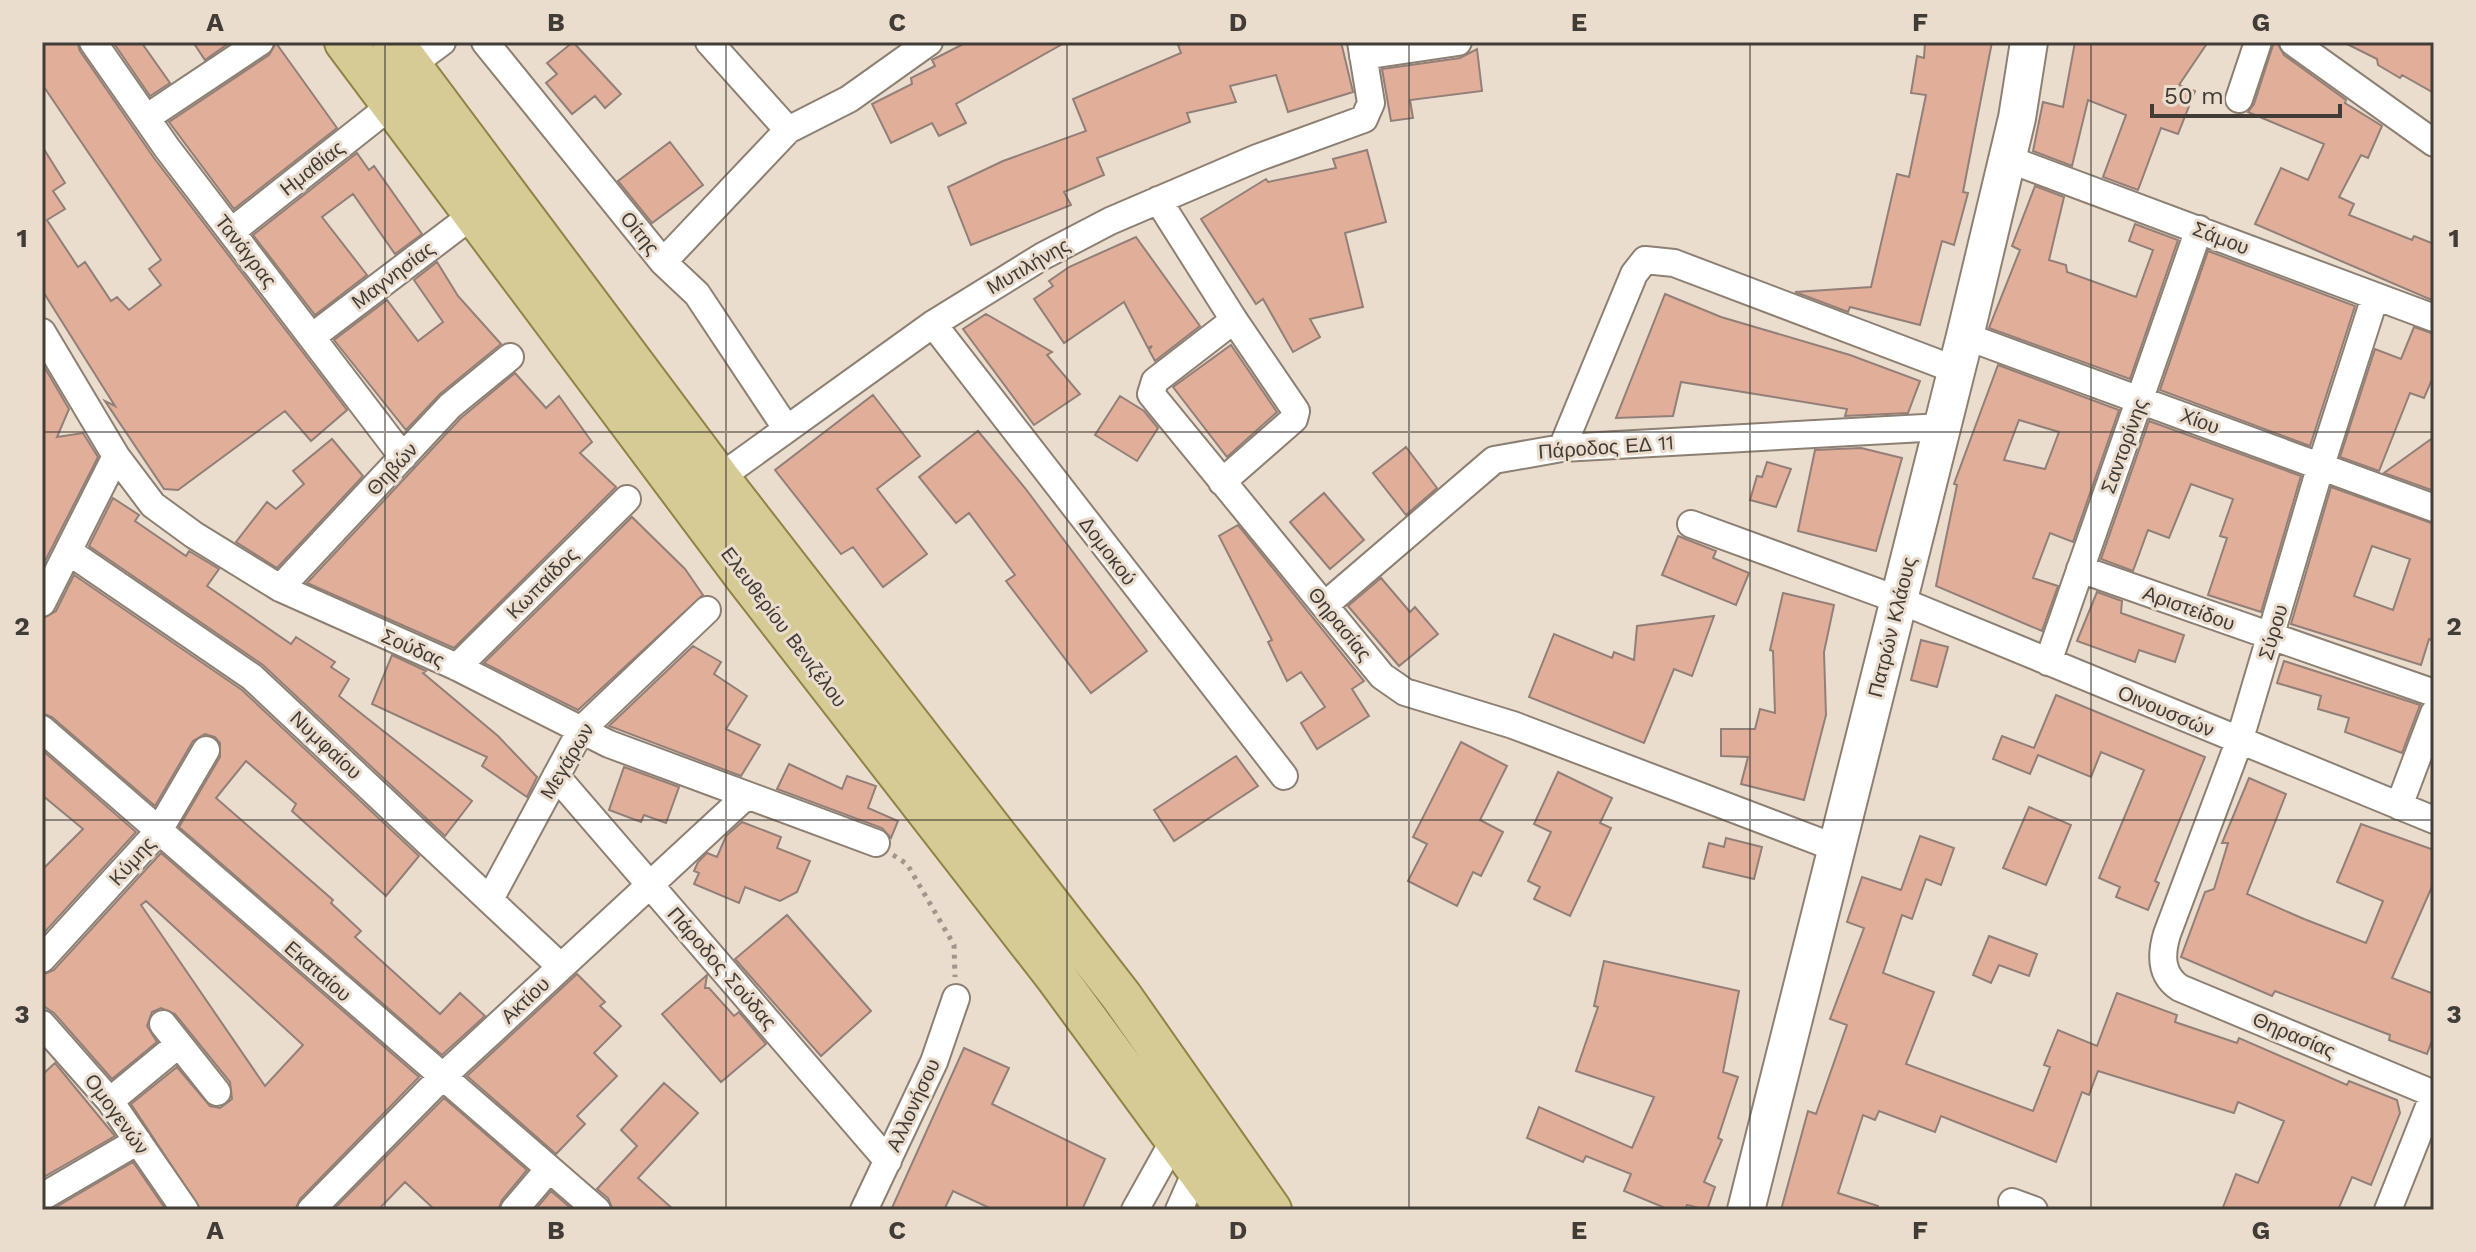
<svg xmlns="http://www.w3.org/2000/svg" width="2476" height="1252" font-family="'Work Sans',sans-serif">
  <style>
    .building { fill: #e1ae9a; stroke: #927f78; stroke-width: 2; fill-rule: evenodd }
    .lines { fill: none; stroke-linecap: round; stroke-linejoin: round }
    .street-casing { stroke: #8d8073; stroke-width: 30 }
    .secondary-casing { stroke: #8d8073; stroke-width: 40 }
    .primary-casing { stroke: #908346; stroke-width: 44 }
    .path { stroke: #a0968b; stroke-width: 5; stroke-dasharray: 4 6; stroke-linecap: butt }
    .street { stroke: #fff; stroke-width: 26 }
    .secondary { stroke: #fff; stroke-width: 36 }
    .primary { stroke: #d6cb95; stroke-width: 40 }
    .grid { fill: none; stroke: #413c36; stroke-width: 2; stroke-opacity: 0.55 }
    .labels { text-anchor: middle; stroke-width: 6; stroke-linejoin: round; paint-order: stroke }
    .street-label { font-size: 20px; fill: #413c36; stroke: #ebddce }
    .neatline { fill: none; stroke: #413c36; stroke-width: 3 }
    .grid-label { font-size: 26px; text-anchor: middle; font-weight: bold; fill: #413c36 }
  </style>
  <rect width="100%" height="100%" fill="#ebddce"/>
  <path class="building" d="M42,42H77L80,51L154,158L347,410L311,441L285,411L178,490L164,489L105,401L115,406L42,290V146L65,183L53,191L65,209L47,220L78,267L85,262L111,301L117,297L129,310L161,285L149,269L161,260L42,84Z
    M113,42H141L170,83L150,96Z
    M193,42H228L229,43L205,60Z
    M573,42L621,94L605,108L595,96L572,114L546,83L557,74L547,63Z
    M967,42H1066L956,104L966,123L939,136L932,123L891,143L872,104L912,84L911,78L935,66L932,60Z
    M1191,42H1341L1353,92L1288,112L1276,75L1230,86L1236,102L1187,113L1190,122L1097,158L1104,175L1064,192L1071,205L971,245L948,187L1003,161L1086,131L1073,99L1181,53L1178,45Z
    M1925,42H1992L1963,192L1968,193L1954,245L1942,241L1920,325L1850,307L1848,312L1795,292L1871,287L1897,174L1909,177L1926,95L1911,93L1917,56L1924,58Z
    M2075,42H2208L2179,85L2195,91L2178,134L2161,128L2138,190L2103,177L2126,115L2088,100L2072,166L2033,151L2043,102L2063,107Z
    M2274,42H2277L2284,55L2346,100L2345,103L2382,126L2368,158L2361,155L2339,197L2354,204L2349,215L2412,240L2414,236L2434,244V301L2255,224L2281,168L2308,180L2324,144L2248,112L2254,104Z
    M2343,42H2434V93L2402,75L2400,78L2378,65L2377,59Z
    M276,43L337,128L234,209L169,122L269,55Z
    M1477,49L1482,91L1410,100L1413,118L1391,121L1382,69L1460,58Z
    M670,142L703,185L652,223L618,181Z
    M1367,150L1386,222L1345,233L1363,307L1310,319L1320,337L1293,352L1263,299L1256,304L1201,219L1266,179L1268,182L1336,168L1333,159Z
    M357,153L369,170L374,166L422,234L395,254L353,194L322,217L367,275L315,315L253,235Z
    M2035,186L2064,197L2049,260L2066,265L2067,272L2136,297L2153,250L2129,241L2135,224L2178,240L2130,379L1989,328L2020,250L2012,246Z
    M1136,237L1200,326L1155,361L1149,350L1152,346L1148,348L1124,302L1064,343L1034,299L1053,286L1049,281L1069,267Z
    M2208,251L2355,306L2310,446L2160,390Z
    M437,262L458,296L501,344L440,394L406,430L334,340L387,300L418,341L443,322L414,280Z
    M1665,294L1721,317L1850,355L1920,381L1908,413L1845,416L1847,409L1681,382L1673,416L1616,418Z
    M986,314L1052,352L1047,355L1080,394L1034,425L963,329Z
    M2414,327L2434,334V375L2424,398L2410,393L2379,471L2340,457L2375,349L2401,359Z
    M1231,345L1277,412L1227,457L1173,387Z
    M42,363L69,409L57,437L83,433L98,457L42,567Z
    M1998,365L2119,410L2073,542L2050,533L2033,578L2058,586L2042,631L1936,586L1957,485L1954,484ZM2019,420L2059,432L2045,469L2004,460Z
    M515,373L546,408L559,396L592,442L580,453L616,487L454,648L307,583L461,418Z
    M873,395L920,456L877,489L927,554L883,587L853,547L841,554L775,470Z
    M1120,396L1144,411L1158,428L1137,461L1095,435Z
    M2149,421L2301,476L2261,612L2208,595L2227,538L2220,536L2233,499L2191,484L2169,538L2148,530L2133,571L2101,559Z
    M978,431L1025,488L1147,651L1091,693L1006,581L1015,575L969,513L956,523L919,477Z
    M2434,437V491L2384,473Z
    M332,439L363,476L277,568L236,542L267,502L276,509L304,484L293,471Z
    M1406,447L1437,488L1406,515L1373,473Z
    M1861,448L1902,458L1876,551L1798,531L1815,450Z
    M1767,462L1791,469L1776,507L1750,500L1757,476L1762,477Z
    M2331,487L2434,524V641L2429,639L2421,665L2291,624ZM2372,546L2410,559L2393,610L2354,596Z
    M1324,493L1364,540L1330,569L1290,522Z
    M113,498L139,515L135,521L186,556L189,551L219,569L207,586L291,644L296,637L335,662L331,667L349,679L339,696L472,801L445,836L263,665L89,546Z
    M632,517L685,569L703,595L578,710L484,663Z
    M1238,525L1364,681L1352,689L1369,716L1317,749L1301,723L1325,707L1301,672L1287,681L1268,642L1272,640L1219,536Z
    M1678,536L1716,551L1713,558L1749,573L1736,605L1662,575Z
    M74,575L242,690L419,856L386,896L292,811L296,804L246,761L216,798L333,900L331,903L361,931L355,937L440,1014L460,993L485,1016L442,1055L179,827L220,757V743L215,737L205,734L193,741L155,806L52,717L42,713V619L56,611Z
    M1381,578L1410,612L1415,607L1438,634L1399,666L1348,606Z
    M2097,592L2122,601L2121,613L2184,635L2175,662L2139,650L2135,662L2077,641Z
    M1783,593L1834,605L1824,652L1826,715L1804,800L1741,784L1748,757L1721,756V729H1755L1760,709L1775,713L1773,651L1770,650Z
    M1714,616L1692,676L1674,669L1644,743L1529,697L1554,634L1612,658L1614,652L1634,660L1637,626Z
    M1921,640L1948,647L1937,687L1911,680Z
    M693,646L721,662L714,674L747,696L726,729L760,745L741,776L609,726Z
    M392,655L426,671L423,673L498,736L537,777L527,797L482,766L487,757L372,704Z
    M2284,661L2420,705L2402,753L2345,732L2349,718L2318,709L2321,696L2277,683Z
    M2056,695L2205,757L2155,881L2159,883L2148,910L2116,897L2120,887L2099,878L2144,770L2101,752L2091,777L2038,755L2030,774L1993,759L2002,736L2034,748Z
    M1461,742L1507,766L1480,820L1503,832L1481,876L1473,872L1457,906L1408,881L1427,844L1413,837Z
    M42,750L136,832L42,935V870L83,829L42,795Z
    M1236,756L1258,786L1174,841L1154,810Z
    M789,764L842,789L847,776L876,786L868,808L898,821L891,838L882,828L777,789Z
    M624,767L679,787L666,823L644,815L641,822L609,810Z
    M1558,772L1612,798L1600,823L1611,828L1570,916L1534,899L1540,887L1528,881L1551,832L1534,824Z
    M2249,778L2286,794L2247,894L2304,919L2366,943L2383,901L2337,882L2361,824L2434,850V882L2392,978L2434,994V1035L2427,1054L2389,1040L2390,1035L2275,991L2272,996L2181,957L2205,892L2214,889L2228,843H2222Z
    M2029,807L2071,825L2046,885L2003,868Z
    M742,822L781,837L777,848L810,861L797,892L780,901L745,887L739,903L694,884L699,873L694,871L698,862L707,853L717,857L726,836Z
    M1920,836L1954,848L1941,885L1926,879L1912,919L1902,915L1883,973L1934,992L1906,1064L2033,1111L2050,1067L2044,1065L2058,1030L2097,1046L2117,993L2177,1015L2175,1022L2237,1043L2239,1038L2347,1085L2349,1081L2397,1100L2400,1113L2371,1185L2352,1177L2338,1210H2222L2236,1174L2258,1183L2284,1121L2238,1102L2234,1113L2098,1071L2089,1095L2082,1092L2056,1162L1941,1116L1935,1132L1879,1111L1875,1120L1863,1115L1838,1193L1878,1206V1210H1781L1808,1111L1816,1114L1847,1025L1830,1019L1864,928L1847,922L1862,877L1901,890Z
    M1726,838L1762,847L1754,879L1703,867L1709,843L1724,847Z
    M161,853L419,1077L300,1199L295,1210H201L131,1104L177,1067L210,1106L220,1108L232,1099L230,1082L175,1014L161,1008L152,1012L147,1026L157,1042L112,1079L54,1013L42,1005V975L54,970ZM146,901L303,1045L265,1086L141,905Z
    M787,915L871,1011L821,1056L735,959Z
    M1989,936L2037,954L2029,976L1999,965L1991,983L1973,975Z
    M1604,961L1739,991L1723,1072L1738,1077L1718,1138L1722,1140L1704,1182L1715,1187L1707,1210L1687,1205L1685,1210H1670L1624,1191L1631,1174L1586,1156L1583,1162L1527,1138L1539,1107L1632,1148L1654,1097L1576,1071L1598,1007L1594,1006Z
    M577,974L605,1002L600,1006L621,1026L594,1053L617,1076L577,1116L585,1124L556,1154L467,1076Z
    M707,975L705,988H709L734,1016L739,1012L766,1044L721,1082L662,1014Z
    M964,1048L1009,1068L992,1104L1105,1159L1082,1210H994L953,1191L944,1210H891Z
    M55,1063L115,1136L42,1178V1075Z
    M664,1083L698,1113L638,1178L674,1210H613L608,1198L597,1189L637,1146L621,1130Z
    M444,1098L527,1170L502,1200L498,1210H435L405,1182L378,1210H333Z
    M133,1162L166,1210H51Z
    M551,1191L573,1210H535Z"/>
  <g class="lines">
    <defs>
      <path id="street" d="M93,42L167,148L403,457
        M485,42L663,262L697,294L786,428
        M709,42L788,130
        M2293,42L2434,143
        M1363,56L1458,42
        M411,65L442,42
        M2239,99L2258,42
        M146,118L260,42
        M2008,159L2434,318
        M1158,200L1234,320L1155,381L1151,394L1382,676L1405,692L1513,725L1836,848
        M232,231L393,104
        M663,262L788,130L849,99L929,42
        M2375,297L2321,465L2239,742L2167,934C2161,954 2160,975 2180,988L2434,1094
        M933,324L1284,776
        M42,332L116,456L153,505L194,535L280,588L457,667L609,744L876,843
        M313,336L474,214
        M1965,336L2434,508
        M1562,448L1634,274L1645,260L1674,263L1956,370
        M719,478L933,324L1043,256L1110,221L1257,158L1364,119L1371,103L1361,42
        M1222,482L1294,419L1296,411L1234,320
        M1691,524L1899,600L2434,820
        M68,551L252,677L561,967
        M2080,569L2434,693
        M280,588L450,406L510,357
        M42,603L116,456
        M1325,605L1494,460L1562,448L1942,427
        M2048,662L2199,229
        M457,667L627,499
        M42,729L597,1210
        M556,776L888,1161
        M2399,806L2434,713
        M490,899L581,730L707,610
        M42,959L158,832L206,750
        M42,1024L110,1101L185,1210
        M163,1024L217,1092
        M110,1101L179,1044
        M42,1197L138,1141
        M2012,1202L2034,1210
        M311,1210L441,1078L746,796
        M514,1210L549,1169
        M864,1210L934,1062L956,998
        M1135,1210L1169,1149L1184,1132
        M1179,1210L1202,1158
        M2388,1210L2434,1094"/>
      <path id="secondary" d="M1746,1210L1965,336L2017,118L2029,42"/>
      <path id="primary" d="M345,42L746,578L1056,977L1227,1210
        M393,42L719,478L1122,997L1271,1210"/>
    </defs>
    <use href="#street" class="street-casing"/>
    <use href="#secondary" class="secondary-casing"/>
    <use href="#primary" class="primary-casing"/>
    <path class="path" d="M893,855L907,864L954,945L955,977"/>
    <use href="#street" class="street"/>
    <use href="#secondary" class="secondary"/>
    <use href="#primary" class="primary"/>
  </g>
  <path class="grid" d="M385,42V1210M726,42V1210M1067,42V1210M1409,42V1210M1750,42V1210M2091,42V1210M42,432H2434M42,820H2434"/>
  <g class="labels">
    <g class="street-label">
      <text transform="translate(312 168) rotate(-38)" y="7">Ημαθίας</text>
      <text transform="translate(640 233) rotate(51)" y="7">Οίτης</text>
      <text transform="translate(2221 238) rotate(21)" y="7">Σάμου</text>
      <text transform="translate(246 251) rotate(52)" y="7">Τανάγρας</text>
      <text transform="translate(1028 266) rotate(-30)" y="7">Μυτιλήνης</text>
      <text transform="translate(393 275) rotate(-37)" y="7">Μαγνησίας</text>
      <text transform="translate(2200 421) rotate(20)" y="7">Χίου</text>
      <text transform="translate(2124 446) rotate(-70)" y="7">Σαντορίνης</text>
      <text transform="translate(1606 447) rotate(-4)" y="7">Πάροδος ΕΔ 11</text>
      <text transform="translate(392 469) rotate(-47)" y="7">Θηβών</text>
      <text transform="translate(1108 551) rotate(53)" y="7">Δομοκού</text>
      <text transform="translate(542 583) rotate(-45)" y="7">Κωπαίδος</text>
      <text transform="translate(2189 608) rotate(20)" y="7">Αριστείδου</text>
      <text transform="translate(1340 624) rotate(51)" y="7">Θηρασίας</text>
      <text transform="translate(784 627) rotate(53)" y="7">Ελευθερίου Βενιζέλου</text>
      <text transform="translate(1892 627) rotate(-76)" y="7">Πατρών Κλάους</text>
      <text transform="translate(2273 632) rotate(-73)" y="7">Σύρου</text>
      <text transform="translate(413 648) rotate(24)" y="7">Σούδας</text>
      <text transform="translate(2166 711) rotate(23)" y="7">Οινουσσών</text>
      <text transform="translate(326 745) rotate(43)" y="7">Νυμφαίου</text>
      <text transform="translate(567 761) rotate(-59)" y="7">Μεγάρων</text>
      <text transform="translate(132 861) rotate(-48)" y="7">Κύμης</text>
      <text transform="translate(722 968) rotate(49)" y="7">Πάροδος Σούδας</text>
      <text transform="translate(318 971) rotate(41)" y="7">Εκαταίου</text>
      <text transform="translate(525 1000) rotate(-43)" y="7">Ακτίου</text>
      <text transform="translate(2294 1035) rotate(23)" y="7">Θηρασίας</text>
      <text transform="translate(913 1105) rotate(-65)" y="7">Αλλονήσου</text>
      <text transform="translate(117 1114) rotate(54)" y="7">Ομογενών</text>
    </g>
  </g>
  <rect width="2476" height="1252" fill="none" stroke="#ebddce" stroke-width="88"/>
  <path d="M2152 104v12h188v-12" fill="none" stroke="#413c36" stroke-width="4"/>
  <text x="2164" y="104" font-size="24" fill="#413c36" stroke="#ebddce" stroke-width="6" paint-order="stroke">50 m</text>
  <rect x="44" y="44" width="2388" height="1164" class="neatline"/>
  <g class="grid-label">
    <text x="215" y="31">A</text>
    <text x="556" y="31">B</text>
    <text x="897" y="31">C</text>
    <text x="1238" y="31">D</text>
    <text x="1579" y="31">E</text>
    <text x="1920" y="31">F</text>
    <text x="2261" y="31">G</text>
    <text x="22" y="247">1</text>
    <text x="2454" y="247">1</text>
    <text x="22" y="635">2</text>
    <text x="2454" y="635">2</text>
    <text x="22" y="1023">3</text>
    <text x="2454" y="1023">3</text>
    <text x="215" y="1239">A</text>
    <text x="556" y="1239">B</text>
    <text x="897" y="1239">C</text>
    <text x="1238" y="1239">D</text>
    <text x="1579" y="1239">E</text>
    <text x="1920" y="1239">F</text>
    <text x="2261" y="1239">G</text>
  </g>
</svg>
